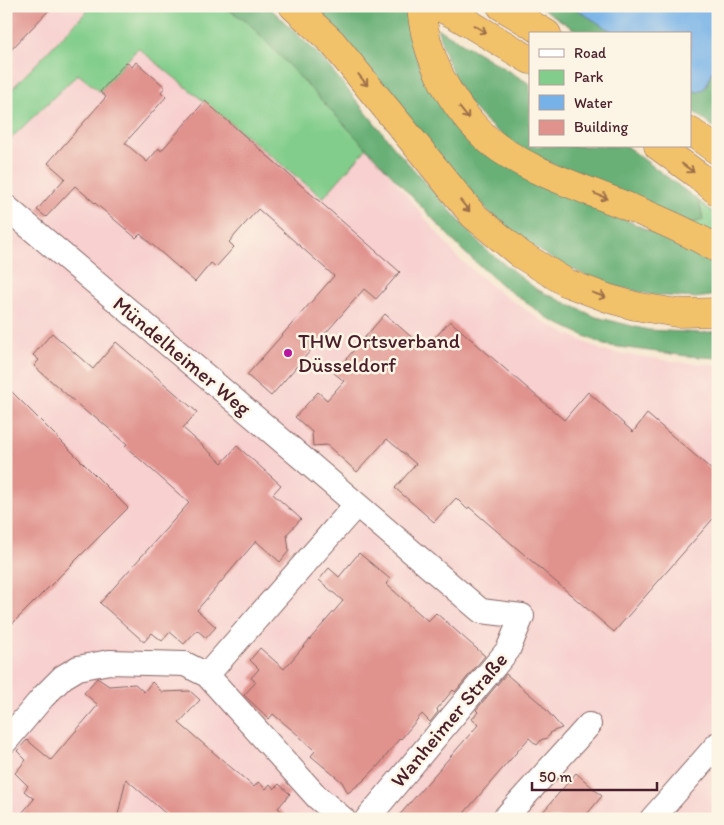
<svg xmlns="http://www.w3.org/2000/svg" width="724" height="825" font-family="Itim,sans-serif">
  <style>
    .built { fill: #f7d0cf }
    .green { fill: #82cd8b; stroke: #66765b }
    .forest { fill: #69b077; stroke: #5a6851 }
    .water { fill: #76b2e8; stroke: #60688a }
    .building { fill: #e0928d }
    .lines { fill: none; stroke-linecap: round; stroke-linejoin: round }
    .minor-casing { stroke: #866564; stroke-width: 26 }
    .highway-casing { stroke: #866564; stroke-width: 29 }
    .minor { stroke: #fff; stroke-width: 24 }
    .highway { stroke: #f2c26a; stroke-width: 28 }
    .oneway { stroke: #9e704a }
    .poi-dot { fill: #b5179e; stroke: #fcf5e5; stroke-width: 2 }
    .labels { text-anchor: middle; stroke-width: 5; stroke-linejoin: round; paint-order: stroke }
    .poi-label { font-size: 21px; fill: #4a1f2b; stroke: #fcf5e5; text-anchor: start }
    .street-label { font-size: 21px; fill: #4a1f2b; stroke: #fcf5e5 }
  </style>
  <rect width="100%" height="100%" fill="#fcf5e5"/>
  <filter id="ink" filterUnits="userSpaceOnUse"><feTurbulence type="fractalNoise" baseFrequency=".02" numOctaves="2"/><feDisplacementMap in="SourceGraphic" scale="10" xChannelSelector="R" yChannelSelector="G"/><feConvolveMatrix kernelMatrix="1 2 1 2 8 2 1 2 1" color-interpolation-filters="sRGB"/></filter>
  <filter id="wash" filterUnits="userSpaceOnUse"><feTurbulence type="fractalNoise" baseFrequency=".0096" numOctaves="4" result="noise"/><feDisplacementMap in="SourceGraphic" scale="20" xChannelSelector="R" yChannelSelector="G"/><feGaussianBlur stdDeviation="1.12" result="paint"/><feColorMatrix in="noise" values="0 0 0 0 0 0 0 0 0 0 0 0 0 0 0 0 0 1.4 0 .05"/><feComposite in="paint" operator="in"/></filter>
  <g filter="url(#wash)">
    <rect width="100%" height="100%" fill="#f6e7cf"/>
    <path class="built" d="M6,6H223L249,23L367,147L457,257L500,293L549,325L603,351L687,363L718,365V810L710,819H6Z"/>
    <path class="green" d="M92,6H223L249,23L367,148L323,198L138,48L100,92L78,74L6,143V95Z
      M699,201L718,216V241L689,224L703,219Z"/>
    <path class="forest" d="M223,6H268L322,58L399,153L484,248L536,289L596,317L648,330L702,333L718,331V358L687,356L604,345L551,320L504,287L463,251L249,23Z
      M305,6H401L405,8L411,42L423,75L446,107L542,180L673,242L718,266V295L696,298L652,295L601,283L552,259L499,223Z
      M539,6H571L616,34H581Z
      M437,28L530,84V146H626L699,201L703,220L689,224C662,212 635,201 608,189C561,169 498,144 468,101C452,79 445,54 437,28Z
      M718,59V130L690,109V90L697,92L705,88Z"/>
    <path class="water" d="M571,6H711L718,15V59L705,88L697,92L690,90V34H616Z"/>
    <g id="blocks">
      <path class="building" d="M15,6H53L6,55V15Z
        M126,62L132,67L136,62L165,87L161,92L166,97L125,143L147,162L159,148L161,151L205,101L400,272L376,299L364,289L271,396L247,375L334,276L258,209L229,242L234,247L216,267L211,263L195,282L140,234L136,238L75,186L46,217L37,210L65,178L48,163L106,97L100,92Z
        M385,314L425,349L450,321L564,420L588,392L633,432L647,414L718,475V513L614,632L469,507L467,509L456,498L434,522L395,488L416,464L387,439L357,472L327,445L313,446L312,432L295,417L318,392L327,400L344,381L334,373Z
        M52,333L93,369L116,342L197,412L183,428L222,463L237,446L281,485L273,494L301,519L287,534L289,551L280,562L256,541L197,610L216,627L206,638L197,630L184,644L170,632L162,641L152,633L144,642L100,603L189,503L125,446L127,444L92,414L91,416L34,366L39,360L33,355Z
        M6,386L128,508L6,630Z
        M359,553L390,579L386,584L428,621L436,613L485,656L455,692L453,690L437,709L438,712L430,722L422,714L401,739L400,738L379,765L363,781L348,793L342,782L311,756L315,751L298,735L273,714L269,719L244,695L256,682L251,678L259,669L250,660L260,648L284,669L343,601L319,580L329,568L339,577Z
        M506,674L540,703L562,728L551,732L550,735L545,739H542L537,745L529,738L459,819H396L478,725L472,719L478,712L476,710Z
        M97,678L109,686L135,684L144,692L152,682L162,692L190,691L200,700L179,723L254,787L258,782L266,789L270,784L274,789L279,784L290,794L278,808L290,819H172L126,779L117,819H17L34,799L24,791L28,786L15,773L26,760L17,751L27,740L51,760L98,705L84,693Z
        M576,773L602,796L583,819H537Z"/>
    </g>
  </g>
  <g filter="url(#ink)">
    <use href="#blocks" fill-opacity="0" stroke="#866564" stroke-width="1"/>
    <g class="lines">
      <defs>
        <path id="minor" d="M6,207L272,432L481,611L522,616L508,650L367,819
          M207,675L356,505
          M6,741L43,697L63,677L78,668L109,662L185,664L207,675L317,797L343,819
          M504,819L589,725
          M652,819L718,744"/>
        <path id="highway" d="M293,6L332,42L473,215L520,254L567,283L610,299L635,306L677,313L718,312
          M421,6C425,56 448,102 485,137C513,163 560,180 596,194C637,210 680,227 718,249
          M437,6L457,16L530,60
          M501,6L547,34
          M690,131L718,151
          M658,146L699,176L718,192"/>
      </defs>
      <use href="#minor" class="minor-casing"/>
      <use href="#highway" class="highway-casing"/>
      <use href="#minor" class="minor"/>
      <use href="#highway" class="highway"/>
    </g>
    <defs><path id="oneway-shaft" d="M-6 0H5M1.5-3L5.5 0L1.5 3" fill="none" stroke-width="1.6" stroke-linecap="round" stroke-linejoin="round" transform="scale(1.25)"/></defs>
    <g class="oneway">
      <use href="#oneway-shaft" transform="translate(480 29) rotate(31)"/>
      <use href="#oneway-shaft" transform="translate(363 80) rotate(51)"/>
      <use href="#oneway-shaft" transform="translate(464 113) rotate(51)"/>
      <use href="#oneway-shaft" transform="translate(688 168) rotate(36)"/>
      <use href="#oneway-shaft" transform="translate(601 196) rotate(21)"/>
      <use href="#oneway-shaft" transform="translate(465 206) rotate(51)"/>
      <use href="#oneway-shaft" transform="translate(599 295) rotate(19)"/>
    </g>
  </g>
  <circle class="poi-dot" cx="288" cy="353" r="5"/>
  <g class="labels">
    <g class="poi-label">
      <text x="298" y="348">THW Ortsverband<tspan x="298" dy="24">Düsseldorf</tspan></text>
    </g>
    <g class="street-label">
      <text transform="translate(182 356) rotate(40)" y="7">Mündelheimer Weg</text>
      <text transform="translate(449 720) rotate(-50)" y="7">Wanheimer Straße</text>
    </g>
  </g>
  <rect width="724" height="825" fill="none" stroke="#fcf5e5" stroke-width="25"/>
  <rect x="529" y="32" width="162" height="115" fill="#fcf5e5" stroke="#b59f9b"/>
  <rect x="539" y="49" width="25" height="8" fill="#ffffff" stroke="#b59f9b"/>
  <text x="574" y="58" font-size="15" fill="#4a1f2b">Road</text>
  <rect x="539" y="70" width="25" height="15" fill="#82cd8b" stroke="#b59f9b"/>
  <text x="574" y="82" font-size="15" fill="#4a1f2b">Park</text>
  <rect x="539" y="95" width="25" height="15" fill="#76b2e8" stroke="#b59f9b"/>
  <text x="574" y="108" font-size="15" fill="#4a1f2b">Water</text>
  <rect x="539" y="120" width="25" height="15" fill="#e0928d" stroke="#b59f9b"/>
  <text x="574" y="132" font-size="15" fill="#4a1f2b">Building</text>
  <path d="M532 782v8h125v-8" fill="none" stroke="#4a1f2b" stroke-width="2.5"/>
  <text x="539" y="782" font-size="15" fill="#4a1f2b" stroke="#fcf5e5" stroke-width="4" paint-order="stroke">50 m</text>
</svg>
